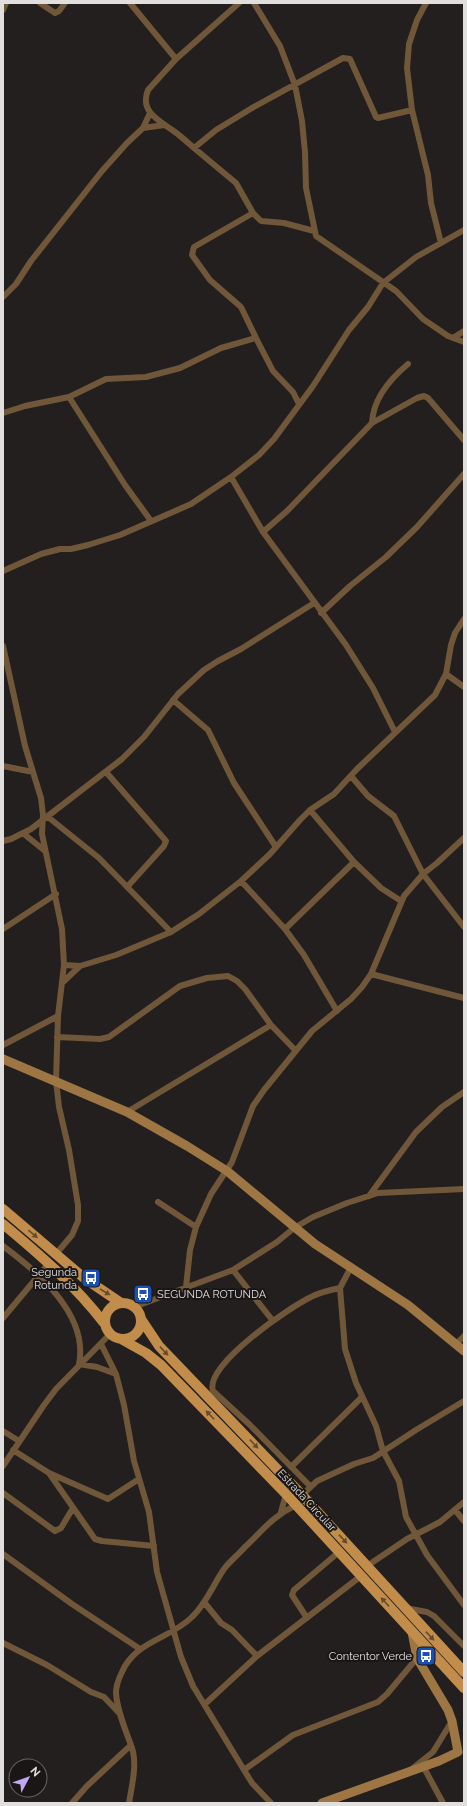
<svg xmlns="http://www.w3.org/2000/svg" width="467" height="1806" font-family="Raleway,sans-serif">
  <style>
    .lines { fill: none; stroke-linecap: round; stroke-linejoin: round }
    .street { stroke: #705739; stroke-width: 6 }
    .secondary { stroke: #9e7644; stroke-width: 9 }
    .primary { stroke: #c28d4b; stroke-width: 10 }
    .oneway { fill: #654c2d }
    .labels { text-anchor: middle; stroke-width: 4; stroke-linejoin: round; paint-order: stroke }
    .poi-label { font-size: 11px; fill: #e0dfde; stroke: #191615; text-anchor: end }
    .street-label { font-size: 11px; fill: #e0dfde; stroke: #191615 }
  </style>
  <rect width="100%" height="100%" fill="#221f1e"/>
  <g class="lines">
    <path class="street" d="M40,3L55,13L59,11L65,3
      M130,3L176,59
      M239,3L176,59L148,90C139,112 160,121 175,132C182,137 188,143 194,148L216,130L252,108L343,58L350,59L376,117L378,118L412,110
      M254,3L280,46L295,85L302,121L305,152L306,188L316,236L396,291L423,319L448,336L464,342
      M426,3L417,20L409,44L407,68L412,110L428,175L431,203L441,243
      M3,10L6,3
      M143,128L164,125
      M194,148L236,183L253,213L261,221L284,223L314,231
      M253,213L194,247L192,255L210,280L241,307L256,338
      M3,297L16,284L31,261L102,171L127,143L143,128L150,113
      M453,338L464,331
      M69,397L106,379L146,377L180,368L221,348L256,338L273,371L293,392L299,404
      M3,413L25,406L69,397L125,485L151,521
      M372,423C373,399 390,379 408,364
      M231,477L263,532L346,645L373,688L395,732
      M263,532L287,511L372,423L417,398L424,396L428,398L464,440
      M3,571L41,554L60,549H71L88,545L120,535L166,515L191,504L231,477L259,455L274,439L313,386L349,330L368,307L383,283L416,257L464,230
      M321,613L350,586L386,557L417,527L464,474
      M3,646L25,746L41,798L43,815L42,834L62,929L64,965L58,1016L56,1081L59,1107L69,1150L78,1205V1221L72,1235L56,1254
      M446,674L464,687
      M173,700L208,730L234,783L276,847
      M3,766L33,772
      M106,772L166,841L164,846L128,886
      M351,776L368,796L394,816L423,874L464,927
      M310,810L354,862L381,888L401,901
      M48,817L99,858L171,932
      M24,834L45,851
      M3,841L11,839L31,829L122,759L144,737L178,694L204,670L218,661L241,649L314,603
      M241,881L285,929L304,955L337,1011
      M3,929L56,894
      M285,929L354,862
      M64,965L80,966
      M371,974L464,998
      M62,983L80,966L116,955L171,932L199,914L241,881L270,854L300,820L310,810L334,794L357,769L435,695L446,674L451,645L455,633L464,619
      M57,1037L100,1039L109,1037L180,986L207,978L228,976L237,981L245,989L271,1025L296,1051
      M3,1045L58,1016
      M127,1112L271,1025
      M369,1196L416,1132L442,1107L464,1092
      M158,1202L196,1227
      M3,1246C38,1272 89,1315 79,1364L97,1367L116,1374
      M351,1267L340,1288L345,1349L356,1383L376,1426L383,1451L399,1481L406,1517L427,1555L464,1605
      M233,1270L273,1321
      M186,1287L190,1250L196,1227L211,1194L232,1162L253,1106L264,1090L312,1031L351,999L362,987L371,974L404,896L423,874L437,863L464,838
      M134,1307L233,1270L277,1242L294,1228L313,1217L347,1203L378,1193L464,1189
      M3,1318L49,1263
      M101,1344L116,1374L124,1405L134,1461L149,1512L157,1572L181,1657L193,1686L244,1770L252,1783L271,1803
      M456,1344L464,1336
      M3,1431L19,1441
      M13,1450L49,1473L95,1539L102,1541L154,1546
      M3,1466L44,1405L56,1389L110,1334
      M291,1467L362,1397
      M49,1473L108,1499L139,1479
      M310,1486L250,1425L213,1391C204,1365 290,1307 311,1297C320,1292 330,1290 340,1288
      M3,1493L55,1531L61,1528L73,1508
      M302,1495L317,1481L354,1464L373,1458L416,1430L464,1401
      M455,1510L464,1521
      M281,1512L286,1494
      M3,1554L72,1604L140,1649
      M367,1566L407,1539L440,1522L464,1502
      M204,1602L221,1623L232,1630L257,1656
      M405,1608L427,1612L434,1616L464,1646
      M307,1618L292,1595L294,1590L339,1552
      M3,1643L47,1665L91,1692L104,1697L120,1714
      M205,1704L257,1656L361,1576
      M423,1766L443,1803
      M413,1768L433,1752L452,1721
      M244,1770L293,1735L378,1702L387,1694L417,1658
      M72,1803L87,1786L131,1745C125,1729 117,1710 116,1693C116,1686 119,1678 122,1672C135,1641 170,1639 192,1617C206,1604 213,1585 224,1569C230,1561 238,1555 245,1547C263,1530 273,1516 296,1505
      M129,1803C132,1784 138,1763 131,1745"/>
    <path class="secondary" d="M3,1059L127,1112L187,1146L227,1171L315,1244L408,1305L464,1351
      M322,1803L439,1761L458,1752L452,1721L448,1710L417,1658L412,1632"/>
    <path class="primary" d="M3,1209L84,1278L121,1303
      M3,1224C39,1254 75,1285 104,1323
      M105 1321a18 18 0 1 1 36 0a18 18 0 1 1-36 0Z
      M141,1319L159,1346L302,1495L464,1672
      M121,1339L146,1353L161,1365L286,1494L464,1688"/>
  </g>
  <defs><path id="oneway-solid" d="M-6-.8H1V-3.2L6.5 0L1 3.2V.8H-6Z"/></defs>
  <g class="oneway">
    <use href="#oneway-solid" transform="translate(33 1234) rotate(40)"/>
    <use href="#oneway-solid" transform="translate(105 1292) rotate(31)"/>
    <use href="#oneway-solid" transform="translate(164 1351) rotate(47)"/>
    <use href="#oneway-solid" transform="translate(210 1415) rotate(-134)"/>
    <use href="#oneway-solid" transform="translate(254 1444) rotate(47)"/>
    <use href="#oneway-solid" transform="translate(343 1539) rotate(47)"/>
    <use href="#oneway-solid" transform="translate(385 1602) rotate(-133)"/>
    <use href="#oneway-solid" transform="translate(430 1636) rotate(47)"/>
  </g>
  <defs>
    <symbol id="bus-square" viewBox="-11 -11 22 22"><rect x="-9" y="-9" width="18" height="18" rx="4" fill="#1a4fb4" stroke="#191615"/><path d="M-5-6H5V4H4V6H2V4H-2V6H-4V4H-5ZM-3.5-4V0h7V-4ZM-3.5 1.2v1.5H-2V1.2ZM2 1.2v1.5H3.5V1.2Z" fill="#fff"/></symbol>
  </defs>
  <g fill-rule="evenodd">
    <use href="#bus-square" x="80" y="1267" width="22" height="22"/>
    <use href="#bus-square" x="132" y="1283" width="22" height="22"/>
    <use href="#bus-square" x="415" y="1645" width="22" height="22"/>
  </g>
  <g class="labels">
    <g class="poi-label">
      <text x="77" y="1276">Segunda<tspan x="77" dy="13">Rotunda</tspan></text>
      <text x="157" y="1298" text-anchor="start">SEGUNDA ROTUNDA</text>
      <text x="412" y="1660">Contentor Verde</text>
    </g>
    <g class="street-label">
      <text transform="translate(307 1500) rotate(47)" y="4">Estrada Circular</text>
    </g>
  </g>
  <rect width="467" height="1806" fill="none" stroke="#e0dfde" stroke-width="8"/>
  <g transform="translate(28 1778) rotate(49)"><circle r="19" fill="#191615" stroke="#696665"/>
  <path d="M0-3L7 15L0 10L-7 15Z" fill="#c2a7f2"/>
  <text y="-6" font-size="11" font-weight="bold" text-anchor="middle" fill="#e0dfde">N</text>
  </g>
</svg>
